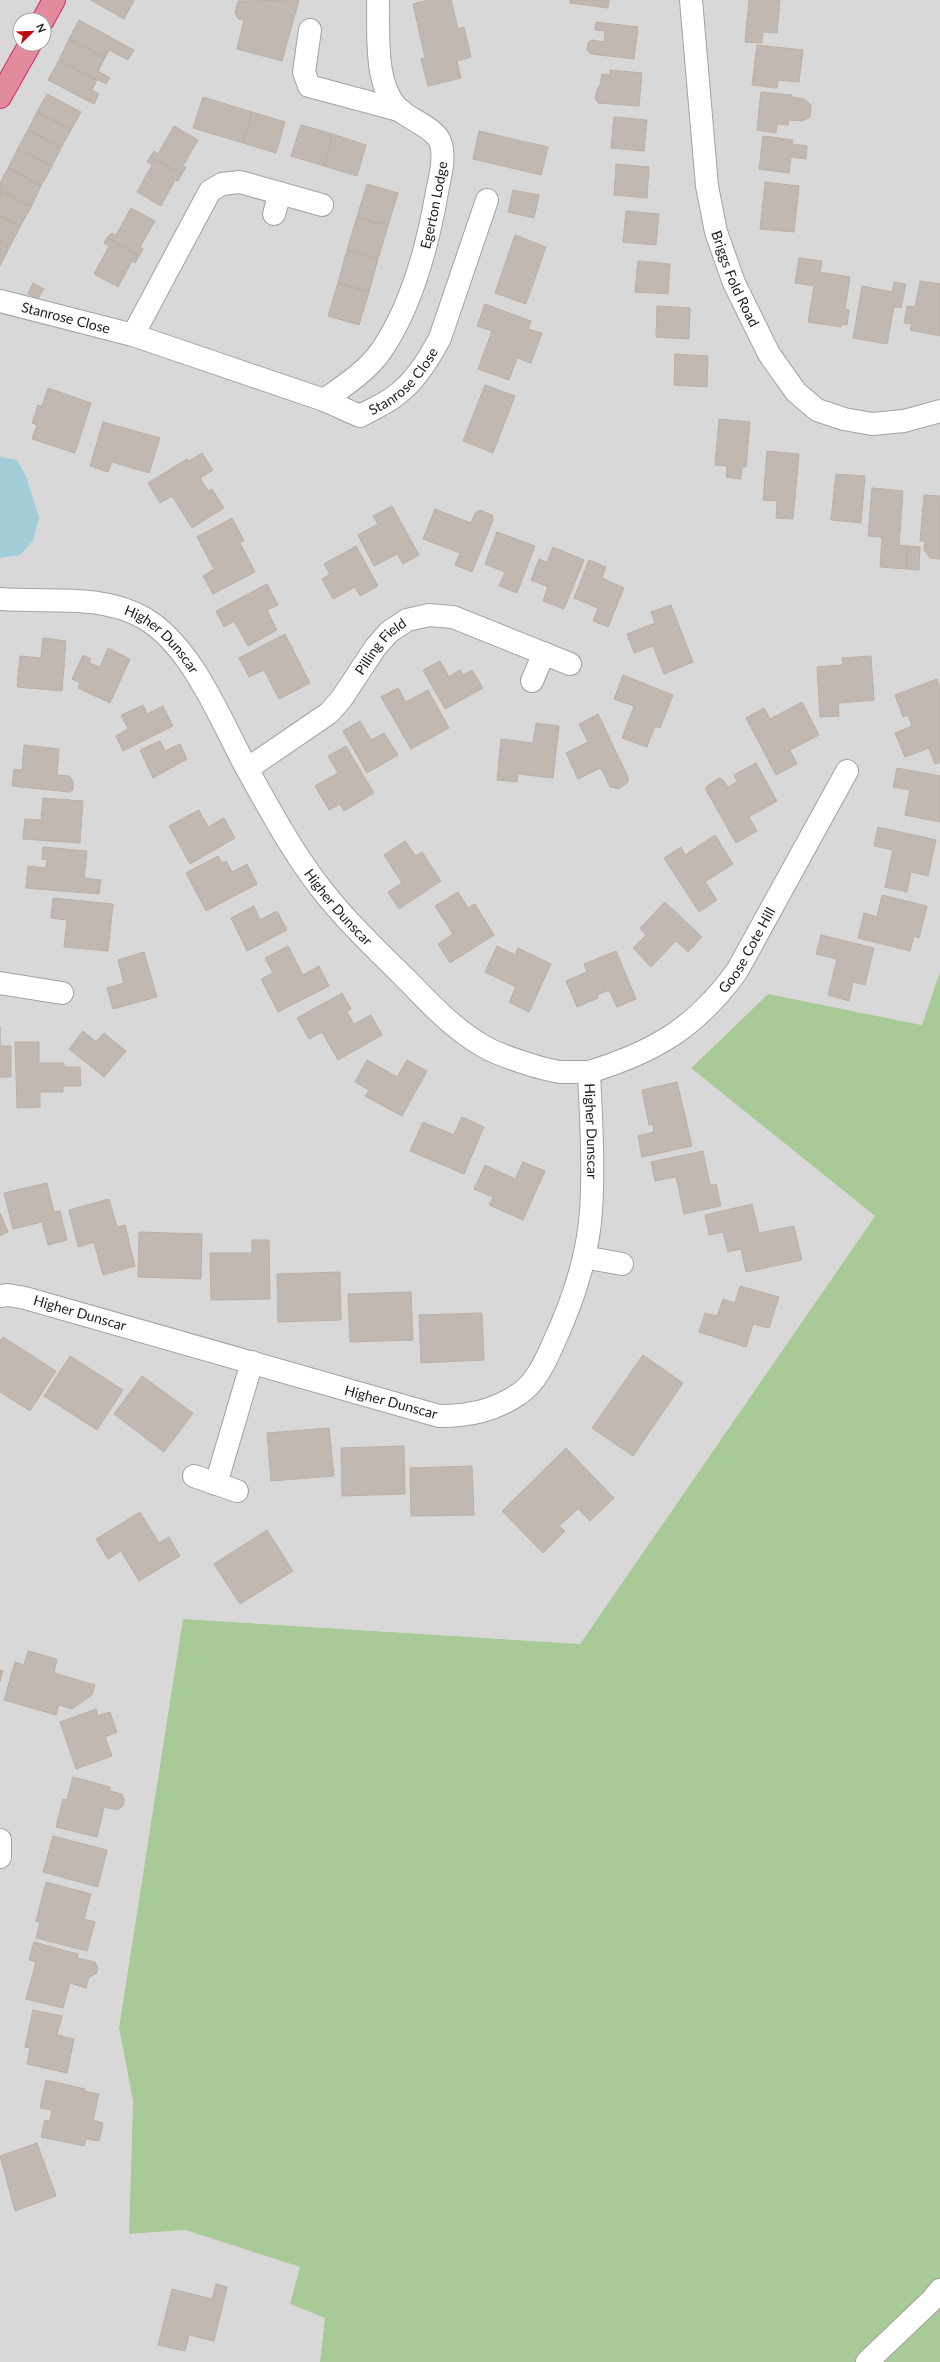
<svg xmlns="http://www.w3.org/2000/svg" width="940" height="2362" font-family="Lato,sans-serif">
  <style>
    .residential { fill: #d9d8d8; fill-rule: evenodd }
    .forest { fill: #a7ca97 }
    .water { fill: #a3cdd9 }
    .building { fill: #c1b8b1; stroke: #bdafa4 }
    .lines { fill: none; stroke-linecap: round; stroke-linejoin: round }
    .minor-casing { stroke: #a2a2a2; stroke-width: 24 }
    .highway-casing { stroke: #ce2b65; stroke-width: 24 }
    .minor { stroke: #fff; stroke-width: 22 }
    .highway { stroke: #e28b9c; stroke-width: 22 }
    .labels { text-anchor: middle; stroke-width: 3; stroke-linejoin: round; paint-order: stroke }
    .street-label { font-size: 14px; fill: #1b1b1b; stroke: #fff }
  </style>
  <rect width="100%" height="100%" fill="#ece8e1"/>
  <path class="residential" d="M0,0H940V972L923,1025L768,994L691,1067L875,1216L580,1644L184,1619L119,2028L133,2101L129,2234L185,2230L300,2267L290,2304L325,2318L320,2362H0ZM20,20H44V44H20Z"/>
  <path class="forest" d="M940,972V2362H320L325,2318L290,2304L300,2267L185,2230L129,2234L133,2101L119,2028L183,1619L580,1644L875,1216L691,1068L768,994L922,1025Z"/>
  <path class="water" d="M0,457L17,460L26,476L39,517L33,541L20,555L0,558Z"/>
  <path class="building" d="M91,0H132L134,1L124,19Z
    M299,0L282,61L237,49L244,20L238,19L235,12L238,1Z
    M429,0H451L458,29L464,27L471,57L457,61L461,78L428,86L421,59L425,58L413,4Z
    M570,0H609L608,8L570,3Z
    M749,0H780L777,33L763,32L762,43L745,42Z
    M79,20L134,50L128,60L109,50L105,58L69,39Z
    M596,22L638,27L634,59L591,54L587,50L588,43L592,40L604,42L605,31L595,30Z
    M69,39L105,58L98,71L110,78L106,84L59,60Z
    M757,45L803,50L799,82L778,80L777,88L752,85Z
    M59,60L97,80L92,90L99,94L94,104L48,80Z
    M610,70L642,73L639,106L598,103L595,98L597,89L600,85L602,74L610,75Z
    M761,92L792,95V97L804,99L811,105L810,117L802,121L789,120L788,125L777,124L776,133L757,130Z
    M47,94L81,112L71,130L37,112Z
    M203,97L252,112L243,143L193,128Z
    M37,112L71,130L61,148L28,130Z
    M252,112L285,122L276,153L243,143Z
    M614,117L647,120L644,151L611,148Z
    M301,125L333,134L324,166L291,156Z
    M174,126L198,140L183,166L186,167L182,174L150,157L154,151L158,154Z
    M28,130L61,148L52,166L18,148Z
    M479,131L548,147L541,175L473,159Z
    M333,134L366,145L357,176L324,166Z
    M763,136L793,140L792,144L807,146L806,159L791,157L789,173L759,169Z
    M18,148L52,166L41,186L8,168Z
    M150,157L182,174L178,181L175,180L161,206L137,192L152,165L147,162Z
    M616,164L649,167L647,198L614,195Z
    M8,168L41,186L31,207L0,190V183Z
    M765,182L799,186L794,232L760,229Z
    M367,184L398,193L388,226L357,217Z
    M0,190L31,207L20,227L0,216Z
    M513,190L539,195L534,218L508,212Z
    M131,208L155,221L140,247L143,249L139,256L107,238L111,233L116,235Z
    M626,211L659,214L656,245L623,242Z
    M0,216L20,227L9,248L0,242Z
    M357,217L388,226L378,259L347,250Z
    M515,235L546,247L526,304L495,293Z
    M107,238L139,256L135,263L132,261L118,287L94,274L109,246L104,243Z
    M0,242L9,248L0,266Z
    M347,250L378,259L369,292L338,283Z
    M799,258L822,261L820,272L850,277L845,309L849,310L847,325L842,324L841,327L808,322L814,286L795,283Z
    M638,261L670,264L668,294L635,292Z
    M920,281L940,284V336L910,330L912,324L904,323L907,306L915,307Z
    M894,282L906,284L901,308L894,307L887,344L853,338L862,286L892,292Z
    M33,283L44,289L38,299L28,294Z
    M338,283L369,292L359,325L328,316Z
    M485,304L531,321L528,329L542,333L531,363L517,358L509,380L478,369L492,331L477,326Z
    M657,306L690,308L689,339L656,337Z
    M675,354L708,356L707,387L674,385Z
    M485,385L515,396L493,453L463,441Z
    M48,388L91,403L75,453L32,439L37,425L32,423L38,405L42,406Z
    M719,419L750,422L746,467H742L741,479L726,477L727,466L715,465Z
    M103,422L160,438L149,473L112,462L108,472L90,466Z
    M767,451L799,454L793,519L776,518L777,501L763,500Z
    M202,453L213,470L200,478L208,491L212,489L224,508L192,528L172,496L160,503L148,483L187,459L189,461Z
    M836,474L865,476L861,523L831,520Z
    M872,488L903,491L899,545L908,546L906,569L880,567L882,537L868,536Z
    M924,495L940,496V559L930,558L924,550L925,541H920Z
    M392,506L419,555L403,564L397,554L374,566L358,535L378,524L373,516Z
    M435,509L471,523L475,513L480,510L492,515L493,520L472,572L455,565L460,553L423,539Z
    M232,518L244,541L240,543L255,572L213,594L203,576L214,569L197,537Z
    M497,532L535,546L517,593L499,586L505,572L485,564Z
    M356,546L378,586L360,596L355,587L333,599L322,579L330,574L324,564Z
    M908,546L920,547L919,570L906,569Z
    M553,547L584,560L564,609L543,601L548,587L531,580L539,559L547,562Z
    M589,560L606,567L602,578L624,588L608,627L593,621L598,608L574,598Z
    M267,584L278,605L267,610L277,630L248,646L234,621L224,627L216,611Z
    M671,605L693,662L664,674L653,646L634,653L627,634L655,623L651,612Z
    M285,634L310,683L279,699L264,670L249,677L239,658Z
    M43,638L66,641L62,691L17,687L20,656L41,658Z
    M108,648L130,659L110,703L78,688L80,683L72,679L83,655L91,659L89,663L100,667Z
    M871,656L874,700L838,703L839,716L820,717L817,667L843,665L842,658Z
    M440,661L449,677L460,670L463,675L472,670L483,688L445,709L423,670Z
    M623,675L673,695L660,728L655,726L647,747L622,738L634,706L614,699Z
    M937,679L940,687V762L935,764L929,748L905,757L895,733L912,726L908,715L903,717L895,695Z
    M398,688L406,702L428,690L449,728L411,749L381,697Z
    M802,702L819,735L790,750L797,764L776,775L746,718L764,708L770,719Z
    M143,705L147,714L163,706L173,726L123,751L116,736L128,729L121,715Z
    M598,714L628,777V782L619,789L610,787L601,768L578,779L566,753L588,742L579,724Z
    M360,721L371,740L384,733L398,755L367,773L343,731Z
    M536,723L559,726L553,778L518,774L517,782L497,780L501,739L533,743Z
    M160,741L165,751L180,744L187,759L153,778L140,750Z
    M24,745L59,749L57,775L69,776L73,781V790L69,792L12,786L14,769L22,770Z
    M346,746L374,793L344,811L340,804L329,810L315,786L338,773L328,756Z
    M756,763L777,801L749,817L757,831L736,843L706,790L707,786L719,778L723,780L728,787L737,782L734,775Z
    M897,768L940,776V822L905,815L910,790L893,787Z
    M43,798L83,801L80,843L23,839L25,819L41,820Z
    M199,810L208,827L224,818L235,838L190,864L169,826Z
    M878,827L936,840L928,876L911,872L907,892L885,887L893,850L874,846Z
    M715,835L733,864L705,882L717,900L699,912L664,858L681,847L685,855Z
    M405,841L416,856L422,852L441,881L399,909L388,892L402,883L384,855Z
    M43,847L87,851L84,878L101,880L99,894L26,888L28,866L46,868L47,860L42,859Z
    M218,856L222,863L226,861L232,872L247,864L257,884L206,911L186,873Z
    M458,892L468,908L475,904L494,935L450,963L438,944L453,934L435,906Z
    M882,895L927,906L919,938L914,936L910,951L858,938L864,913L877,917Z
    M53,898L113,904L108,951L64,947L67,920L51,918Z
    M665,902L702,937L688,952L676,941L651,967L633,948L646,935L640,928Z
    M254,906L260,920L277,911L287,930L247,951L231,918Z
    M821,935L874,948L865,985L853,982L849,1001L828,995L837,959L816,954Z
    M288,946L303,975L319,966L329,986L278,1012L261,979L273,973L265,958Z
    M497,946L515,955L518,948L551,964L529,1012L509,1002L516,987L485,972Z
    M616,951L636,999L617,1007L609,990L597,995L598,998L577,1007L566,981L587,972L584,964Z
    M144,952L157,997L113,1009L107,988L124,983L118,960Z
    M342,993L351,1009L347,1012L354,1024L371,1015L382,1035L338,1060L322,1032L309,1039L297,1018Z
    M0,1027V1046H11V1077H0Z
    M83,1031L96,1042L104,1033L126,1051L104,1077L69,1049Z
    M15,1042H39V1063H64V1067H80L81,1086H63V1092H40V1107L17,1108Z
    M367,1060L397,1077L407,1060L427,1071L402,1116L365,1096L369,1090L355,1082Z
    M677,1082L692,1146L642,1157L638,1136L654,1132L653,1124L649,1125L642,1090Z
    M462,1117L484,1127L464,1174L410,1151L423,1122L454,1135Z
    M703,1151L710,1185L716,1184L721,1206L684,1214L676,1177L655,1181L651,1162Z
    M523,1162L545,1171L523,1220L489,1205L493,1197L474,1189L485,1165L515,1179Z
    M47,1183L54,1212L60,1211L67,1240L48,1245L42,1222L13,1229L4,1193Z
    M109,1199L117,1227L125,1225L135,1266L103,1275L94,1242L78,1247L69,1210Z
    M752,1204L759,1233L794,1226L802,1260L746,1272L741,1249L728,1252L723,1232L709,1235L705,1215Z
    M0,1213L8,1232L0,1236Z
    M139,1232L202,1234L201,1279L138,1277Z
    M252,1240H269L270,1299L211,1300L210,1253H252Z
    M340,1272L341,1320L278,1322L277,1274Z
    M740,1286L779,1297L769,1328L753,1324L746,1347L699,1332L705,1313L717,1316L723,1299L735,1303Z
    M411,1292L413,1340L350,1342L348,1294Z
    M482,1313L484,1360L421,1363L419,1315Z
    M3,1337L56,1371L30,1411L0,1392V1341Z
    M643,1355L683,1383L633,1456L592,1428Z
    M70,1356L123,1390L97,1430L44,1396Z
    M142,1376L193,1413L164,1452L114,1414Z
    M329,1428L334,1476L271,1481L267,1433Z
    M404,1446L405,1494L342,1496L341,1448Z
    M566,1448L614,1498L590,1521L578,1509L559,1526L565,1531L543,1553L502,1511Z
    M472,1466L474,1515L411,1516L410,1468Z
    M140,1512L159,1543L169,1537L180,1556L139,1581L121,1551L108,1559L96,1539Z
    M267,1530L293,1571L240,1604L214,1564Z
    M28,1651L57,1659L54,1673L95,1685L92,1695L72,1709L59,1705L56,1715L4,1700L15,1662L24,1665Z
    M0,1670L3,1671L0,1681Z
    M96,1709L98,1716L110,1712L117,1732L105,1737L112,1756L76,1769L60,1722Z
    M73,1777L110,1787V1791L122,1794L124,1800L123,1806L117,1810L104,1807L97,1837L56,1827L63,1799L67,1800Z
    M53,1836L107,1850L98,1887L43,1872Z
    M46,1882L91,1894L84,1919L95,1922L87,1951L36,1938L40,1922L36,1921Z
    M34,1942L78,1954L77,1958L95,1962L98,1968L96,1974L89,1977L86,1988L70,1983L63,2008L26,1999L36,1962L29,1960Z
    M33,2010L62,2016L57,2035L74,2039L67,2073L27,2064L30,2048L25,2047Z
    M46,2080L85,2089L84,2091L99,2094L93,2120L103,2123L99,2141L86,2139L84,2146L41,2137L45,2120L50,2121L52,2110L40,2108Z
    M37,2143L56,2196L15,2211L0,2156Z
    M216,2284L227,2287L214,2341L189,2335L185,2351L158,2345L172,2289L212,2299Z"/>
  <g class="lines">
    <defs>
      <g id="minor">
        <path id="s1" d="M691,0L707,186L716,232L734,283L769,354L796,392L817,410L844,419L872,424L904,421L940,411"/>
        <path d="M310,30L304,72L309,86L402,111"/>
        <path d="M274,214L280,193"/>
        <path id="s2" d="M0,301L133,335L324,400L360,416C371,410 385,404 395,396C415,382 429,359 440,338L487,200"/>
        <path d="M133,335L210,191L222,184L240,182L322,205"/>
        <path id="s3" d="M324,400C344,386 367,371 381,351C412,306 428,244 437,192C440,177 445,159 441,144C437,129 413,121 402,112C373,89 379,34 378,0"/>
        <path id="s4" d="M0,599C48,603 99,593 144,618C192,646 220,719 246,767C271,812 297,861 331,901C354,929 381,954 407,980C431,1005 454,1029 483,1046C498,1055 543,1070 561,1072C570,1072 580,1072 589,1072C591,1118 594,1165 591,1211C588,1256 573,1301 554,1342C546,1360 536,1383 519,1394C494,1411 469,1416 439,1416L25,1298L8,1295L0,1296"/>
        <path d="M532,681L544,653"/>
        <path id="s5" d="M247,769L329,713L342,698L375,648L389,632L407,620L429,615L453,617L570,664"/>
        <path d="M0,983L62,993"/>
        <path id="s6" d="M589,1072C654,1052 696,1028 737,971L847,771"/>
        <path d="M584,1257L622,1264"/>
        <path d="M194,1476L237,1491"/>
        <path d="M216,1484L252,1362"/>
        <path d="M0,1840V1857"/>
        <path d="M867,2362L932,2300L940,2290"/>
      </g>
      <path id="highway" d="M43,20L54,0
        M0,97L30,44"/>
    </defs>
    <use href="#minor" class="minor-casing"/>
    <use href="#highway" class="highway-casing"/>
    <use href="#minor" class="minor"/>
    <use href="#highway" class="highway"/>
  </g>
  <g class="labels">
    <g class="street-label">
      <text dy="5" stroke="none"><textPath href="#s3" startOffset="232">Egerton Lodge</textPath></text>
      <text dy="5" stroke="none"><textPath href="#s1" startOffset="284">Briggs Fold Road</textPath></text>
      <text dy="5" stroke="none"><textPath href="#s2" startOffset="68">Stanrose Close</textPath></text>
      <text dy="5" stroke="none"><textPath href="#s2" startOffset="435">Stanrose Close</textPath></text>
      <text dy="5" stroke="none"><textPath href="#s4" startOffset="174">Higher Dunscar</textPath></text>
      <text dy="5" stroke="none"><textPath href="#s5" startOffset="184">Pilling Field</textPath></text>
      <text dy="5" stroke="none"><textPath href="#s4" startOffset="498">Higher Dunscar</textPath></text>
      <text dy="5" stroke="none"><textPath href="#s6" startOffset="206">Goose Cote Hill</textPath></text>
      <text dy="5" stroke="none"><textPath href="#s4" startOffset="869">Higher Dunscar</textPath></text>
      <text transform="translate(80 1313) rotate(16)" y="5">Higher Dunscar</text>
      <text transform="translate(391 1402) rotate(15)" y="5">Higher Dunscar</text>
    </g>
  </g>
  <g transform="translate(32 32) rotate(67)"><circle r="19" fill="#ffffff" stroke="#a4a4a4"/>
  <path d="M0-3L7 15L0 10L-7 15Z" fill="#be080c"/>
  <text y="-6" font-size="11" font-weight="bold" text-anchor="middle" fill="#1b1b1b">N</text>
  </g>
</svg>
